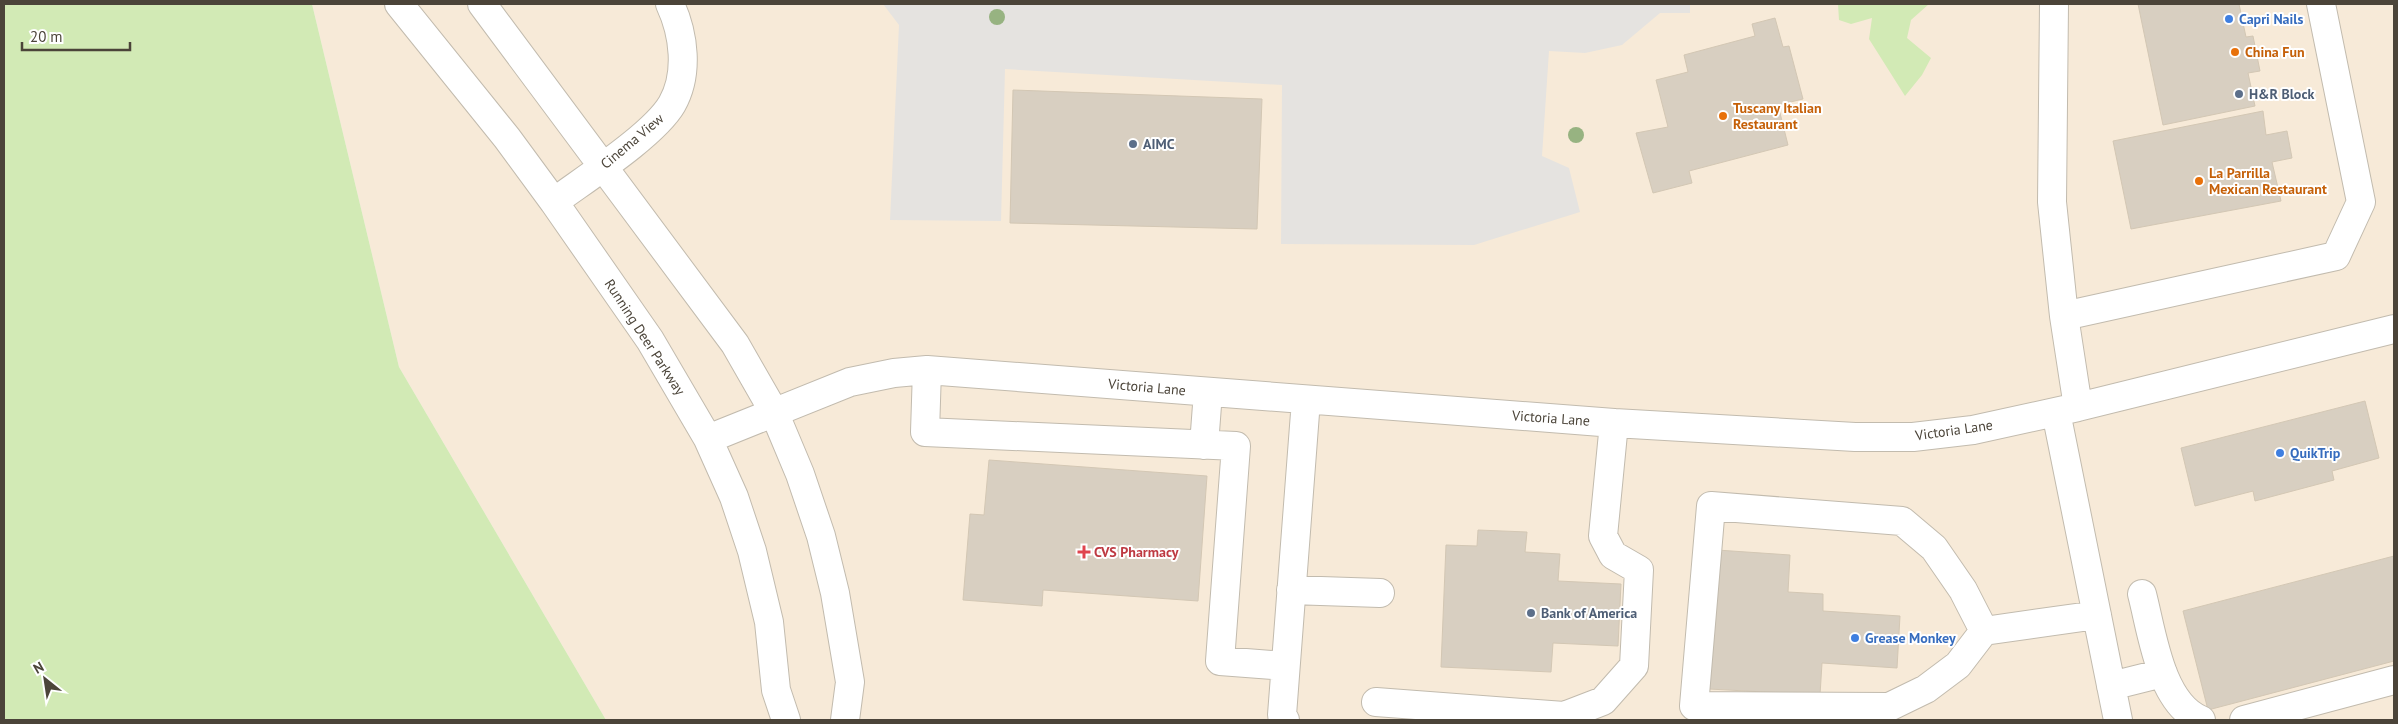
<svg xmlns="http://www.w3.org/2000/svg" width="2398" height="724" font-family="'PT Sans',sans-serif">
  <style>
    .commercial { fill: #f7ead8 }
    .green { fill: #d2eab5 }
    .parking { fill: #e5e3e0 }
    .building { fill: #d8cfc1; stroke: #d3c7b4 }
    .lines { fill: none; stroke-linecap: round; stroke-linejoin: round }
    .minor-casing { stroke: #c2bbae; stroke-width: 30 }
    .minor { stroke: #fff; stroke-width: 28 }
    .tree { fill: #97b381 }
    .shop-dot { fill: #3f7fe0; stroke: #fff; stroke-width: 2 }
    .food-dot { fill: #e8710a; stroke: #fff; stroke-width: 2 }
    .service-dot { fill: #5c6f8a; stroke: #fff; stroke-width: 2 }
    .health-dot { fill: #e0444e; stroke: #fff; stroke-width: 2 }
    .labels { text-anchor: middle; stroke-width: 4; stroke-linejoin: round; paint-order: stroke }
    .shop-label { font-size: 14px; font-weight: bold; fill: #366cbe; stroke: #fff; text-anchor: start }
    .food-label { font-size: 14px; font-weight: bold; fill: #c56008; stroke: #fff; text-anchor: start }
    .service-label { font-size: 14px; font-weight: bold; fill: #4e5e75; stroke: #fff; text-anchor: start }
    .street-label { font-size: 14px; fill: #4b4439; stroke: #fff }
    .health-label { font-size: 14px; font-weight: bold; fill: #be3a42; stroke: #fff; text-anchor: start }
  </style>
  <rect width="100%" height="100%" fill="#f6f3ec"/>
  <path class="commercial" d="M312,4H2394V720H606L399,367Z"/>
  <path class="green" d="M4,4H312L399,367L606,720H4Z
    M1838,4H1929L1911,20L1907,38L1931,58L1922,75L1905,96L1869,39L1872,18L1851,24L1839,20Z"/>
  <path class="parking" d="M883,4H1690V13H1660L1622,45L1585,53L1549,51L1542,156L1569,168L1580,212L1474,245L1281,244L1282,85L1005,69L1001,221L890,220L899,25Z"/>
  <path class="building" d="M2138,4H2239L2246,37L2253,36L2260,71L2248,73L2255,106L2163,125Z
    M1775,18L1783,47L1789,46L1803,99L1778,105L1788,145L1689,171L1692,183L1653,193L1636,133L1668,127L1656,80L1688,72L1684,55L1755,36L1752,24Z
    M1013,90L1262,99L1257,229L1010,223Z
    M2263,111L2266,135L2287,131L2292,158L2272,162L2281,201L2131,229L2113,141Z
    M2365,401L2379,458L2332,471L2334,480L2255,501L2253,491L2195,506L2181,448Z
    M989,460L1207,476L1198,601L1043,590L1042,606L963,600L970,514L984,515Z
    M1478,530L1527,532L1525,552L1560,554L1558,581L1621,584L1618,646L1553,643L1551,672L1441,667L1446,545L1477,546Z
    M1717,550L1790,555L1788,592L1823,594V611L1900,616L1897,668L1822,663L1820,695L1709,689Z
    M2394,556V661L2208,710L2183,611Z"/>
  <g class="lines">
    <defs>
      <path id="minor" d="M399,4L507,138L554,202L650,340L708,439L734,497L752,551L769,622L776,690L786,720
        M482,4L735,344L774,412L800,474L821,536L835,593L850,682L845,720
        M2054,4L2052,202L2064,316L2078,407
        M554,202C585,179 654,135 672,104C689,74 684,34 670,4
        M2064,316L2336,256L2361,202L2321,4
        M927,370L925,432L1236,446L1220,661L1285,666
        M2056,412L2118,720
        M708,439L850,382L894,373L927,370L1614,423L1855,437H1913L1973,430L2078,407L2394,329
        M1204,445L1208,392
        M1291,590L1380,593
        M2142,594C2152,632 2160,703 2201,720
        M1984,631L1963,590L1934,548L1902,521L1711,506L1694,706L1889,707L1926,689L1958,665L1984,631L2097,615
        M2111,686L2163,673
        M1376,702L1564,716L1603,701L1634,666L1639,570L1613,555L1603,536L1614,423
        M1285,720L1282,715L1306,400
        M2244,720L2394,680"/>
    </defs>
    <use href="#minor" class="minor-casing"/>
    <use href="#minor" class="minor"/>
  </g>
  <g class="tree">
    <circle cx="997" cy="17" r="8"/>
    <circle cx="1576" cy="135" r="8"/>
  </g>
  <g class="shop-dot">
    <circle cx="2229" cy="19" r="5"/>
    <circle cx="2280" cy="453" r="5"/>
    <circle cx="1855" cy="638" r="5"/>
  </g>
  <g class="food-dot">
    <circle cx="2235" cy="52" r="5"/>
    <circle cx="1723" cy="116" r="5"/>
    <circle cx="2199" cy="181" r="5"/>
  </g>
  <g class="service-dot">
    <circle cx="2239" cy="94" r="5"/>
    <circle cx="1133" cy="144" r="5"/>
    <circle cx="1531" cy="613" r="5"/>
  </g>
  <path class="health-dot" d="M1081.5 544.5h5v5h5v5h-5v5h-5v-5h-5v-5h5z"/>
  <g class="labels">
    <g class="shop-label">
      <text x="2239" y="24">Capri Nails</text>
      <text x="2290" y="458">QuikTrip</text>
      <text x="1865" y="643">Grease Monkey</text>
    </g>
    <g class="food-label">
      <text x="2245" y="57">China Fun</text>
      <text x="1733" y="113">Tuscany Italian<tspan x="1733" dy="16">Restaurant</tspan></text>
      <text x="2209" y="178">La Parrilla<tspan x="2209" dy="16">Mexican Restaurant</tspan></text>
    </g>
    <g class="service-label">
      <text x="2249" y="99">H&amp;R Block</text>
      <text x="1143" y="149">AIMC</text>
      <text x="1541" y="618">Bank of America</text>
    </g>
    <g class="street-label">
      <text transform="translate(632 141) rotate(-40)" y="5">Cinema View</text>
      <text transform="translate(645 337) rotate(57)" y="5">Running Deer Parkway</text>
      <text transform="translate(1147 387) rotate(5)" y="5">Victoria Lane</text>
      <text transform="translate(1551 418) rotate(4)" y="5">Victoria Lane</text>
      <text transform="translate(1954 430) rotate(-8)" y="5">Victoria Lane</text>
    </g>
    <g class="health-label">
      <text x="1094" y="557">CVS Pharmacy</text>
    </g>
  </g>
  <rect width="2398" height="724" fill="none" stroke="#4b4439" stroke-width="10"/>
  <g transform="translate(45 679) rotate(330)" stroke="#ffffff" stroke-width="4" paint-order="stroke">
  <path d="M0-4L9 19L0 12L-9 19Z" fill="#4b4439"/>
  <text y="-8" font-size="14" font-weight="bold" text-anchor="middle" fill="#4b4439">N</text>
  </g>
  <path d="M22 42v8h108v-8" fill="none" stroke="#4b4439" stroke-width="2.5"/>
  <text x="30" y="42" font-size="15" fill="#4b4439" stroke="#ffffff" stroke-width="4" paint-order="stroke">20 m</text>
</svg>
